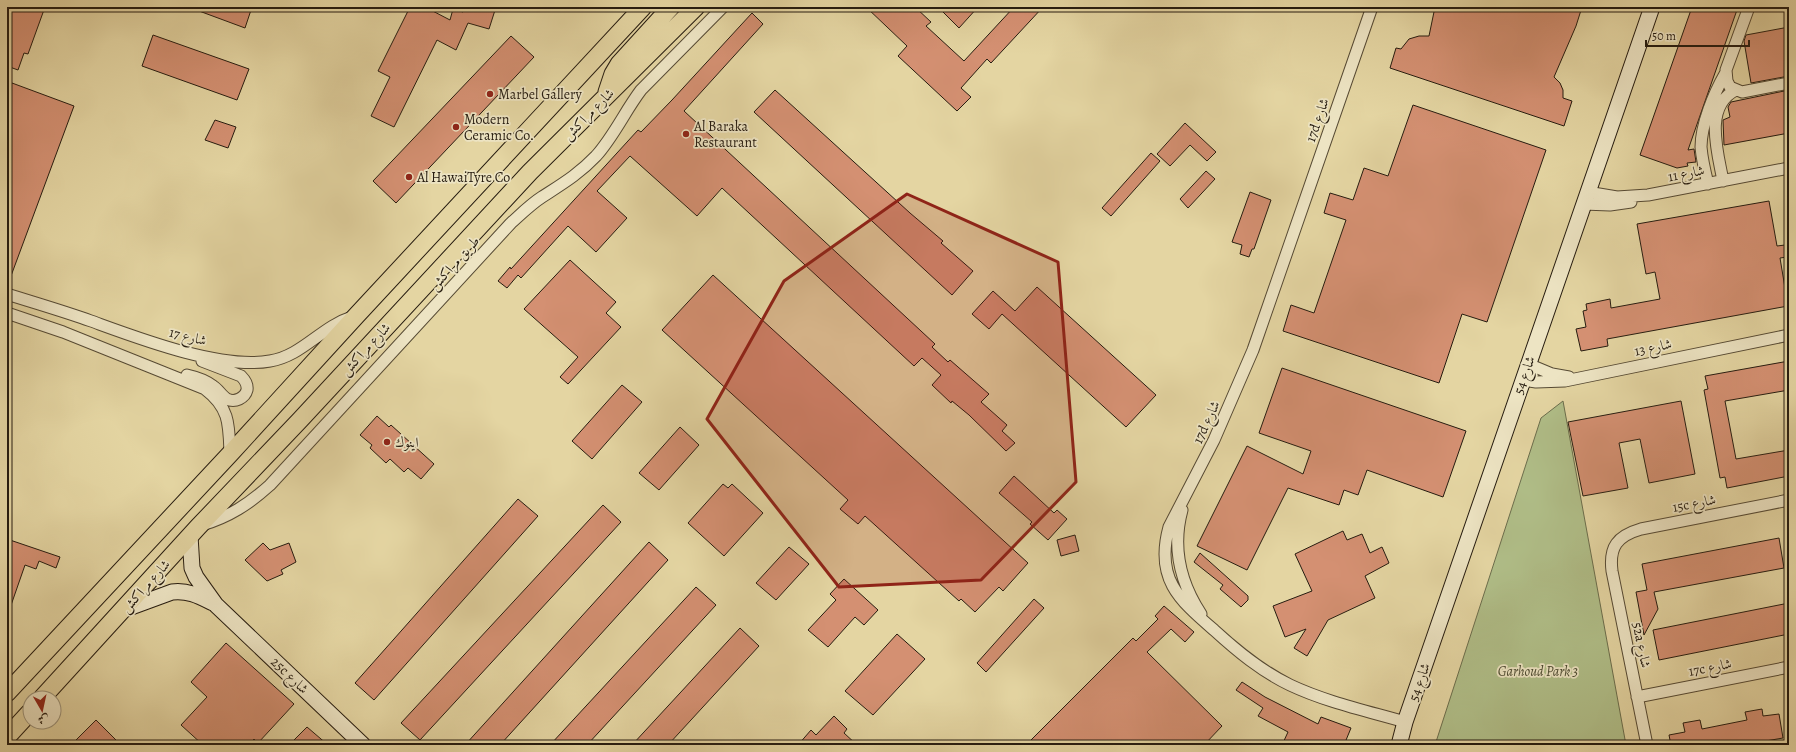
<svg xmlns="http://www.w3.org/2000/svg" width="1796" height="752" font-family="Alegreya,Amiri,serif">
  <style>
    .green { fill: #b0be88; stroke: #6b6d4c }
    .building { fill: #d49072; stroke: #261c10 }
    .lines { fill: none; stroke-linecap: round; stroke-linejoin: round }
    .street-casing { stroke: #564a34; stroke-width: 13 }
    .secondary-casing { stroke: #261c10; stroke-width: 17 }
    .primary-casing { stroke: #261c10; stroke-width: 19 }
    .street { stroke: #ede4c3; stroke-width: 11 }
    .secondary { stroke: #ede4c3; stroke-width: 15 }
    .primary { stroke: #e4d5a2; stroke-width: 17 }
    .marked { fill: #8f2418; fill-opacity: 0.2; stroke: #8f2418; stroke-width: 3; stroke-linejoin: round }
    .poi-dot { fill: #8f2418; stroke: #ede4c3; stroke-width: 1.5 }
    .labels { text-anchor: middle; stroke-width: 3.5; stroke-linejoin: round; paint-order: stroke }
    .poi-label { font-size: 14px; fill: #261c10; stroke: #ede4c3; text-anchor: start }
    .street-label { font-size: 14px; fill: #261c10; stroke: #ede4c3 }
    .park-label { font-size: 14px; font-style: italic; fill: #4f4d34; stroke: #ede4c3 }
  </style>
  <rect width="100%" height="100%" fill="#e4d5a2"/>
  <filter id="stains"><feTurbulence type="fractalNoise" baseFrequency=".005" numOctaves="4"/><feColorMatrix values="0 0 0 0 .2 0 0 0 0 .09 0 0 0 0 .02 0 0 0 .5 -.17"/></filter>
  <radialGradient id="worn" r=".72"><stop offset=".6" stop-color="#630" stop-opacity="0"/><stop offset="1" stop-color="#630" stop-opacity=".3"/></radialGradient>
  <path class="green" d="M1563,401L1626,745H1435L1541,418Z"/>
  <path class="building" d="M7,7H45L28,54L24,53L18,70L7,66Z
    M191,7H252L245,28L191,8Z
    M410,7H425L450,20L453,9L463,12L464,7H496L489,29L468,23L456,50L437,40L394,127L371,116L390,77L378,71Z
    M866,7H915L931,22L926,26L964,61L1014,7H1043L991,63L987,59L961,88L971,97L957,111L898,56L907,46Z
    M938,7H978L959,28Z
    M1435,7H1582L1576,26L1554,77L1560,83L1563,90V98L1572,101L1564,126L1390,68L1396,48L1401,49L1409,39L1419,36H1429Z
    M1692,7H1738L1688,150L1694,149L1696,162L1687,163L1688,166L1677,168L1640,155Z
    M752,13L763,24L684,111L935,344L932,347L948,362L950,360L989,394L981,402L1007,425L1002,431L1015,443L1006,451L969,415L952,401L951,403L932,385L941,375L922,358L914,366L722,188L697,216L630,156L597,191L627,218L596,252L568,226L521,278L518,275L507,288L498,281L510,267L511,269L638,130L641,132L672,100Z
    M1789,27V76L1751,83L1744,41L1746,35Z
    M153,35L249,69L237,100L142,66Z
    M511,36L534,57L396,203L373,181Z
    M12,83L74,106L8,284L7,96Z
    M775,90L910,213L943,241L941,243L973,271L952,295L754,112Z
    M1789,90V133L1724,145L1723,120L1730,117L1728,107L1731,102Z
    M1413,105L1546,150L1487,322L1462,314L1439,383L1283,331L1291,305L1314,313L1346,220L1324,213L1330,193L1353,200L1364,168L1388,176Z
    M215,120L236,127L228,148L205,140Z
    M1185,123L1216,152L1207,161L1190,145L1170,166L1157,154Z
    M1151,153L1160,161L1111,216L1102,208Z
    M1206,171L1215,179L1188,208L1180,199Z
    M1250,192L1271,200L1254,249H1252L1249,257L1240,254L1242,245L1232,242Z
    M1769,201L1777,246L1785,245L1787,257L1780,258L1788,306L1607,339L1608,346L1581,351L1576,329L1586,327L1583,311L1587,310L1586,304L1610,299L1611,308L1660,299L1655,272L1646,274L1637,224Z
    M570,260L616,302L606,313L621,327L568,384L560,377L578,357L524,309Z
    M713,275L1028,563L1003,591L999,587L975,612L961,599L959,601L865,516L858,524L840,509L848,500L662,330Z
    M1037,287L1156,395L1126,427L1002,314L989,329L972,314L993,291L1015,311Z
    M1789,361V390L1725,401L1736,459L1789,450V476L1727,488L1725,477L1720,478L1704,390L1708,389L1705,376Z
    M1282,368L1466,431L1443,497L1367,470L1358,495L1344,490L1339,505L1288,488L1247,570L1197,546L1247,446L1303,474L1311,451L1259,433Z
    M622,385L642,402L592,459L572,441Z
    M1681,401L1695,474L1649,483L1640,439L1619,443L1628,488L1583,496L1568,422Z
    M377,416L389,427L391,425L434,464L421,479L408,468L404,472L390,459L386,463L370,448L372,445L360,435Z
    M680,427L699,445L659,490L639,473Z
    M1014,476L1054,513L1057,510L1067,519L1048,540L1030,524L1032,522L999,493Z
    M723,484L728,488L732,484L763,513L724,556L688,523Z
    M518,499L538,516L374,700L355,683Z
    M603,505L621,522L420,740L401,723Z
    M1343,531L1347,540L1362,534L1370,553L1382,547L1389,563L1365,576L1375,598L1328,620L1307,656L1294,648L1306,629L1285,637L1273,606L1312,591L1295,554Z
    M1075,535L1079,551L1061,556L1057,540Z
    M1779,538L1784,568L1654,592L1658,609L1644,635L1636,592L1647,590L1642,564Z
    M7,539L60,557L56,568L39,561L36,569L25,565L9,611L7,610Z
    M649,542L668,560L500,745H465Z
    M263,543L270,550L289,543L296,562L281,570L283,574L267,581L245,560Z
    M789,547L809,564L776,600L756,583Z
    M1200,553L1248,596V600L1241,607L1220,589L1223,585L1194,562Z
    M844,579L878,610L864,625L855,617L828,647L808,630L836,600L830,594Z
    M696,587L716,605L587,745H550Z
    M1034,599L1044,608L986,672L977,663Z
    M1789,603V634L1659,660L1653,630Z
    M1164,606L1194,632L1185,642L1171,629L1147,652L1222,726L1204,745H1026L1133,638L1136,641L1158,619L1155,616Z
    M740,628L759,646L668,745H632Z
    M897,634L925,659L873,715L845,691Z
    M226,643L294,704L258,743L254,739L248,745H203L181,725L207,697L191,682Z
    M1242,682L1265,697L1318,724L1321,717L1351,728L1344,745H1282L1288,732L1258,716L1263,708L1236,690Z
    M1762,709L1763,716L1779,714L1783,738L1743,745H1671L1669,735L1685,732L1683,723L1700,720L1702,729L1747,720L1745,712Z
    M834,716L847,729L844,733L857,745H798L811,730L816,735Z
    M96,720L121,745H71Z
    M307,727L328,745H289Z"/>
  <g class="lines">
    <defs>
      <path id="street" d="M1372,7L1253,350L1214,440L1169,527C1155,578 1178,599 1214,630C1237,651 1261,671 1290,685C1326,702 1367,711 1405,722
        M1749,7L1726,70L1727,81L1730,87L1742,92L1789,83
        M1723,181C1718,153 1703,106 1736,90
        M1708,184C1705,172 1702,159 1701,147C1701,125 1714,93 1725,74
        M1587,192L1617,197L1648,195L1789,168
        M1583,204L1610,205L1631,202
        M7,294C35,303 63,311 91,321C138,338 221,370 270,361C302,356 321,327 352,317
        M7,313L63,332L205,389C230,408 229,425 230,454
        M1528,364L1552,374L1569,377
        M187,375C196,377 206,380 213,386C218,389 222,396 227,399C235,403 245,398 247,390C248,384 245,380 241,376L202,361
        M1523,380L1536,382L1565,381L1789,335
        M1182,510C1172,547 1180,582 1201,614
        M202,525C229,517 249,504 270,485L511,223C521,214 531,204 542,197C562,184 579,174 596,156C614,136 625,111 641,90L723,7
        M1637,697L1789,667
        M1647,745L1612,571C1609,547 1617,536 1641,529L1789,500"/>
      <path id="secondary" d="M190,536L192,568L196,577L216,605L363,745
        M123,610L172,592C188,590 199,596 213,603
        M1399,745L1405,722L1652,7"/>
      <path id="primary" d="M607,92L613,74L619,64L671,7
        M7,693L230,454L356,316L643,7
        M42,698L198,527L300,420L530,172L696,7
        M7,737L30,712"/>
    </defs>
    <use href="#street" class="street-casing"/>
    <use href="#secondary" class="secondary-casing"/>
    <use href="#primary" class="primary-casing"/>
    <use href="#street" class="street"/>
    <use href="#secondary" class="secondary"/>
    <use href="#primary" class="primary"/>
  </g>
  <path class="marked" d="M907,194L1058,262L1076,482L981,580L839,587L707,419L784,281Z"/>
  <g class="poi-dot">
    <circle cx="490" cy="94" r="4"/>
    <circle cx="456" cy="127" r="4"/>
    <circle cx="686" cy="134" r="4"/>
    <circle cx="409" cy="177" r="4"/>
    <circle cx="387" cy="442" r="4"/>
  </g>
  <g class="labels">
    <g class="poi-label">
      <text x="498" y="99">Marbel Gallery</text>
      <text x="464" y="124">Modern<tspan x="464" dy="16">Ceramic Co.</tspan></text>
      <text x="694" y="131">Al Baraka<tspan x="694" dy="16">Restaurant</tspan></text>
      <text x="417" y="182">Al HawaiTyre Co</text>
      <text x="395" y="447">اينوك</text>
    </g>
    <g class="street-label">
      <text transform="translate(588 114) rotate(-45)" y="5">شارع مراكش</text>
      <text transform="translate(1317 120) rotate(-71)" y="5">17d شارع</text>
      <text transform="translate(1686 173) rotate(-11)" y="5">شارع 11</text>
      <text transform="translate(454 263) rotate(-48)" y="5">طريق مراكش</text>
      <text transform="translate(188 336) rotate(14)" y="5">شارع 17</text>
      <text transform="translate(1653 347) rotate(-12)" y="5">شارع 13</text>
      <text transform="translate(365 349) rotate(-47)" y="5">شارع مراكش</text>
      <text transform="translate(1524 375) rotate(-71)" y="5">شارع 54</text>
      <text transform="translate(1206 422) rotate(-65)" y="5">17d شارع</text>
      <text transform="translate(1694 503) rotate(-11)" y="5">15c شارع</text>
      <text transform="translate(145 586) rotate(-48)" y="5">شارع مراكش</text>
      <text transform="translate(1642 645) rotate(79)" y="5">52a شارع</text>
      <text transform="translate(1710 667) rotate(-11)" y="5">17c شارع</text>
      <text transform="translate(290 675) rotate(44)" y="5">25c شارع</text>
      <text transform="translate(1419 682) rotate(-71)" y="5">شارع 54</text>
    </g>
    <g class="park-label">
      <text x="1538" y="676">Garhoud Park 3</text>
    </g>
  </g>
  <rect width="1796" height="752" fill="none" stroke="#e4d5a2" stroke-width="24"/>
  <rect x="8" y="8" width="1780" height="736" fill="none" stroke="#261c10" stroke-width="2"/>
  <rect x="12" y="12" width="1772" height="728" fill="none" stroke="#261c10"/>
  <g transform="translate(42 710) rotate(171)"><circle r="19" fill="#ede4c3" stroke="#9d947b"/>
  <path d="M0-3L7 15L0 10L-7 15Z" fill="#8f2418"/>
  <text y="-6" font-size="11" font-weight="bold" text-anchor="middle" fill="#261c10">ش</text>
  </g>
  <path d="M1646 40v6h103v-6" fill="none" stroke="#261c10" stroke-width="2"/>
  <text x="1652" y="40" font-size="12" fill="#261c10" stroke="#ede4c3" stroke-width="3" paint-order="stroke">50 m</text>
  <rect width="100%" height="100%" filter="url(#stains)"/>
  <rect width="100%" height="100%" fill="url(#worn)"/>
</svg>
